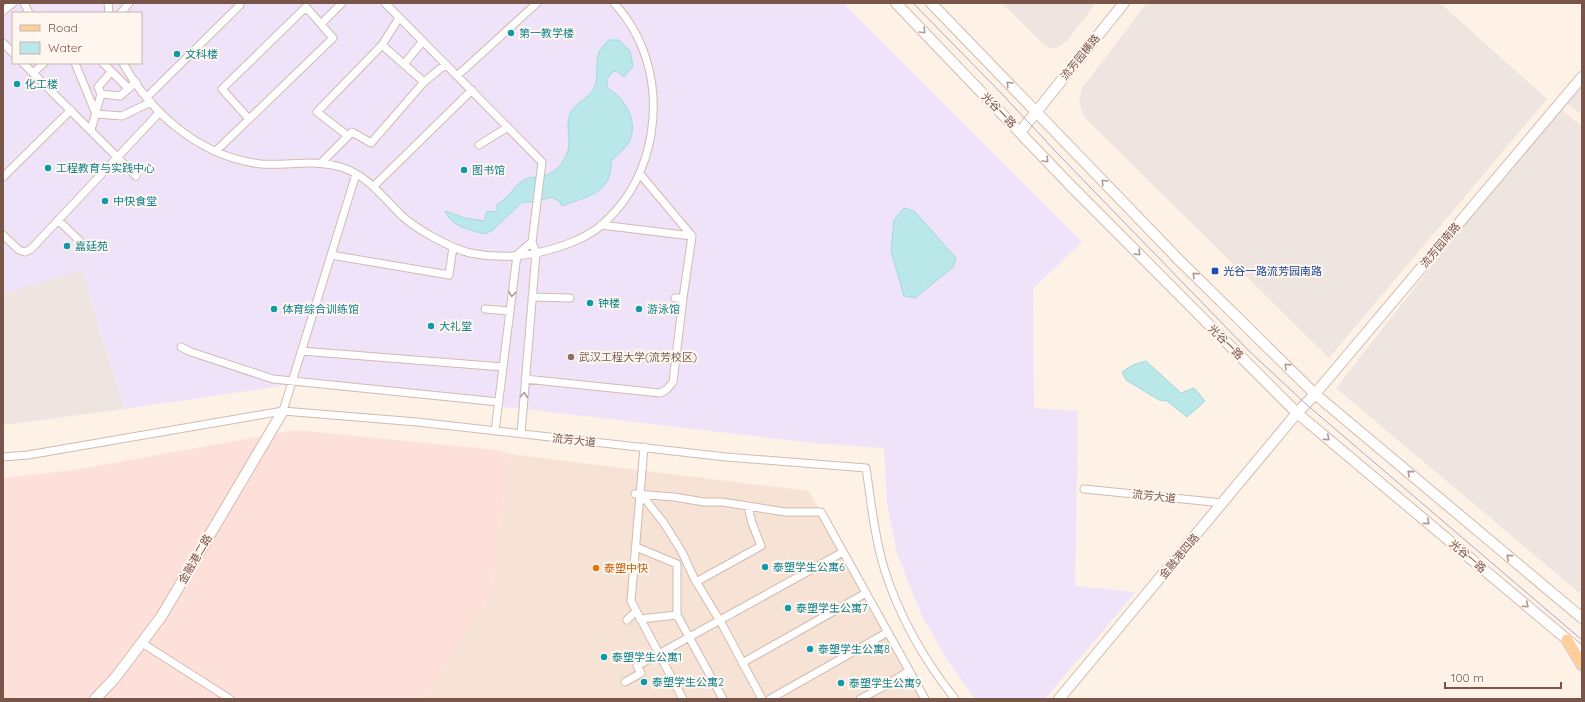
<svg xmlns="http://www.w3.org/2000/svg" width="1585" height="702" font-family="Quicksand,'Noto Sans SC',sans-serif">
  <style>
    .residential { fill: #f6e3d5 }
    .commercial { fill: #fee0da }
    .industrial { fill: #eee5e1 }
    .education { fill: #efe3fa; fill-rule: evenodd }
    .water { fill: #bae8e9; stroke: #9fdadb }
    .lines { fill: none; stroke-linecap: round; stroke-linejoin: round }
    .street-casing { stroke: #d3baae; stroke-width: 9 }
    .secondary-casing { stroke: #d6b9ab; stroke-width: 12 }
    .primary-casing { stroke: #d9cfcc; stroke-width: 13 }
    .street { stroke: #fff; stroke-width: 7 }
    .secondary { stroke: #fff; stroke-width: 10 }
    .primary { stroke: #ffce9d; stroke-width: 11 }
    .tram { stroke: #b3a4c9; stroke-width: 1 }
    .oneway { stroke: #af9892 }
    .culture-dot { fill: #0f9aa8; stroke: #fff6ef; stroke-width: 1.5 }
    .transit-dot { fill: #1a4fb4; stroke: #fff6ef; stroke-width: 1.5 }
    .education-dot { fill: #8d6e63; stroke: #fff6ef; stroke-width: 1.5 }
    .food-dot { fill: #e8710a; stroke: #fff6ef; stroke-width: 1.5 }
    .labels { text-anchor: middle; stroke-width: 4; stroke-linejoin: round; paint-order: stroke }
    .culture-label { font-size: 11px; fill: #0d838f; stroke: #fff6ef; text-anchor: start }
    .street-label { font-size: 11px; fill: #795449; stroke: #fff6ef }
    .transit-label { font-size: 11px; fill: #164399; stroke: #fff6ef; text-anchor: start }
    .education-label { font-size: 11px; fill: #785e54; stroke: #fff6ef; text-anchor: start }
    .food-label { font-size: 11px; fill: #c56008; stroke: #fff6ef; text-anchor: start }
  </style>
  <rect width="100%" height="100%" fill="#fef2e7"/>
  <path class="residential" d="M510,454L809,491L925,699H425L491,594Z"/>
  <path class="commercial" d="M296,430L498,450L510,454L491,594L425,699H3V478L74,470Z"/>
  <path class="industrial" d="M1002,3H1096L1067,41L1056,48L1046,47Z
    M1147,3H1440L1547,99L1329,358L1088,121L1082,112L1079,101L1082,88Z
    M1582,79V115L1563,100Z
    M1557,106L1582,126V595L1336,388Z
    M83,269L99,329L125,409L3,425V294Z"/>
  <path class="education" d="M3,3H843L1082,242L1033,289L1034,408L1078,411L1075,586L1136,592L1045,699H975L947,660L921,614L897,554L887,502L884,448L813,443L533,410L288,385L125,409L99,329L83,270L3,294ZM13,13H141V63H13Z"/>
  <path class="water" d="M609,40H619L630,51L633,66L624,77L618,72L613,71L607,79V88C625,97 638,121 630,140C627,147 617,155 611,161C612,194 587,196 562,206L560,202L552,197L534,202H522L493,230L485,234C469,230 451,226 445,211L465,218L485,221L486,212L497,211V204C509,199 513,186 524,180C530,176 538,178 545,176C548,175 552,172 555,170C559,168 561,165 563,161C575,144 564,130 570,114C576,100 593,99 596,82C599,64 592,54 609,40Z
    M904,208L914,211L956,258L953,267L915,298L904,296L891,251L894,220Z
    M1146,361L1181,393L1194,388L1205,401L1187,417L1167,401L1159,400L1126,380L1122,372L1133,365Z"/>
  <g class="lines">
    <defs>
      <path id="street" d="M24,3L29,13
        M108,3L109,13
        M385,3L542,162L532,242L536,253L521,434
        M3,11L13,3
        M121,13L129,3
        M321,24L342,3
        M3,43L13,53
        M382,45L424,82
        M23,63L136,176
        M75,63L96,114L122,116L151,102
        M103,63L128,88
        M123,63C151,114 201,157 261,164C288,166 314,159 341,167C368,176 381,195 400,214C414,228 450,248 470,253C494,258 521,257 545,251C567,245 590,237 606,221C655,175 667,96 637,36C631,24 623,13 614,3
        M404,64L423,41
        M33,73L44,63
        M457,76L537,3
        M101,94L120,96L136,82
        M147,97L240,5L239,3
        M91,130L101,94L98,87L111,72
        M348,136L317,112L382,45L399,18
        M479,145L508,127
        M216,151L333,38L306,7L222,89L249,119
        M321,163L352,132L371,143L424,82L446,64
        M3,177L71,110
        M374,186L472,90
        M58,220L87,248
        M601,225L692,236
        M3,235L19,250L25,252L31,249L159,113
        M331,255L449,275L453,247
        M532,297L570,298
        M675,298H683
        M485,309L510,311
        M181,347L191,352L273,379L499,402
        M301,351L503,367
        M525,379L660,393L666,390L673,382L683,298L692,236L640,174
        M283,411L356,174
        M495,431L517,255L532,242
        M644,447L631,601L683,699
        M3,457L28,455L283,411L417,422L726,457L866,468C871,501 874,535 884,568C899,616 924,660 955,699
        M1084,489L1223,503
        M635,494L674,497L704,502H722L785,512H821L925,699
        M641,494L664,523L682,552L694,578L723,626L762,699
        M636,547L677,564V615L723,699
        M696,582L761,546L752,523L748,507
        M640,619L677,615
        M627,620L636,611
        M142,643L230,699
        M742,663L866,593
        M625,682L641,673L637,666L843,552
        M770,699L888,632
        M860,699L885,686L909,671"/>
      <path id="secondary" d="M896,3L1071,186L1297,413L1582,652
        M931,3L1180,261L1315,394L1582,618
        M1020,132L1124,3
        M95,699L115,678L161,617L283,411
        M1059,699L1297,413L1315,394L1582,77"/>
      <path id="primary" d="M1567,640L1582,665"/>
    </defs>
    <use href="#street" class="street-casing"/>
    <use href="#secondary" class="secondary-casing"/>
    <use href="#primary" class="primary-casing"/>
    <use href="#street" class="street"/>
    <use href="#secondary" class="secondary"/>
    <use href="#primary" class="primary"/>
    <path class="tram" d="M913,3L1002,94L1059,155L1249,351L1306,404L1582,640"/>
  </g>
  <defs><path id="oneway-chevron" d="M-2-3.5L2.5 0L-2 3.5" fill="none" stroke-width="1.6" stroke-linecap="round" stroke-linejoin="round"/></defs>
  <g class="oneway">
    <use href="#oneway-chevron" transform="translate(923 31) rotate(46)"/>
    <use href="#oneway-chevron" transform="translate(1009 84) rotate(-134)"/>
    <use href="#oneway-chevron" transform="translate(1046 160) rotate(47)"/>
    <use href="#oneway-chevron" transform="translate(1104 182) rotate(-134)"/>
    <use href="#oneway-chevron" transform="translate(1138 253) rotate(45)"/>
    <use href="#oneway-chevron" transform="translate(1195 275) rotate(-136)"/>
    <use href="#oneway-chevron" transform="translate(512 294) rotate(97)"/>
    <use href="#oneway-chevron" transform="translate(1287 366) rotate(-136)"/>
    <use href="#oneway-chevron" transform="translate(524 395) rotate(-85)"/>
    <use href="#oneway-chevron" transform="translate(1327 438) rotate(40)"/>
    <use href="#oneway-chevron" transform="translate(1410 473) rotate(-140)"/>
    <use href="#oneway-chevron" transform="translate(1427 522) rotate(40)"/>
    <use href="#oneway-chevron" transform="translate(1509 557) rotate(-140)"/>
    <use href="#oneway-chevron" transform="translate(1526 605) rotate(40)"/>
  </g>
  <g class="culture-dot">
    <circle cx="511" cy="33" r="4"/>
    <circle cx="177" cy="54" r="4"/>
    <circle cx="17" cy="84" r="4"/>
    <circle cx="48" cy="168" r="4"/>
    <circle cx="464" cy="170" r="4"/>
    <circle cx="105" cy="201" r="4"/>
    <circle cx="67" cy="246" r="4"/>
    <circle cx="590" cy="303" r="4"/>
    <circle cx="274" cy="309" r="4"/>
    <circle cx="639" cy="309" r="4"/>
    <circle cx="431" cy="326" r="4"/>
    <circle cx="765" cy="567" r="4"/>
    <circle cx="788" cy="608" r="4"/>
    <circle cx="810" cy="649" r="4"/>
    <circle cx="604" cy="657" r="4"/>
    <circle cx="644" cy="682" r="4"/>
    <circle cx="841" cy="683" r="4"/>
  </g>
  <rect class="transit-dot" x="1211" y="267" width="8" height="8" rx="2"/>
  <circle class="education-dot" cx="571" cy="357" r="4"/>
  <circle class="food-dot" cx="596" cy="568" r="4"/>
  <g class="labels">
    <g class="culture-label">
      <text x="519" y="37">第一教学楼</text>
      <text x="185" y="58">文科楼</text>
      <text x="25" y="88">化工楼</text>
      <text x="56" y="172">工程教育与实践中心</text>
      <text x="472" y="174">图书馆</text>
      <text x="113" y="205">中快食堂</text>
      <text x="75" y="250">嘉廷苑</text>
      <text x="598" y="307">钟楼</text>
      <text x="282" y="313">体育综合训练馆</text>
      <text x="647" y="313">游泳馆</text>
      <text x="439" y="330">大礼堂</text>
      <text x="773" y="571">泰塑学生公寓6</text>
      <text x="796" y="612">泰塑学生公寓7</text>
      <text x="818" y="653">泰塑学生公寓8</text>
      <text x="612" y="661">泰塑学生公寓1</text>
      <text x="652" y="686">泰塑学生公寓2</text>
      <text x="849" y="687">泰塑学生公寓9</text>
    </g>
    <g class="street-label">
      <text transform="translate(1080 57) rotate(-51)" y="4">流芳园横路</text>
      <text transform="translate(999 110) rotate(46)" y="4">光谷一路</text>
      <text transform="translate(1440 245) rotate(-50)" y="4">流芳园南路</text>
      <text transform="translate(1226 342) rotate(45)" y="4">光谷一路</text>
      <text transform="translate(574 440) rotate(6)" y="4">流芳大道</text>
      <text transform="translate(1154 496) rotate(6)" y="4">流芳大道</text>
      <text transform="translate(1179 556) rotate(-50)" y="4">金融港四路</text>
      <text transform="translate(1468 556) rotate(40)" y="4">光谷一路</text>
      <text transform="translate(195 559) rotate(-60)" y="4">金融港二路</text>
    </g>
    <g class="transit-label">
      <text x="1223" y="275">光谷一路流芳园南路</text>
    </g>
    <g class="education-label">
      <text x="579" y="361">武汉工程大学(流芳校区)</text>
    </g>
    <g class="food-label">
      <text x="604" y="572">泰塑中快</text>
    </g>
  </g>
  <rect width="1585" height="702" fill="none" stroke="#795449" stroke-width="8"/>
  <rect x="12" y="12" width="130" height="52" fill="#fff6ef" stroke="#c9b5ad"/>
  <rect x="20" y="25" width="20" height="6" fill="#ffce9d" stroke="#c9b5ad"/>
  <text x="48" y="32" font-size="12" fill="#795449">Road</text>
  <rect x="20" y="42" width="20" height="12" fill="#bae8e9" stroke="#c9b5ad"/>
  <text x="48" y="52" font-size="12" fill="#795449">Water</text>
  <path d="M1445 682v6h116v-6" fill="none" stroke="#795449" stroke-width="2"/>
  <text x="1451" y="682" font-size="12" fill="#795449" stroke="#fff6ef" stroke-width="3" paint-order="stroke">100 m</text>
</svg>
